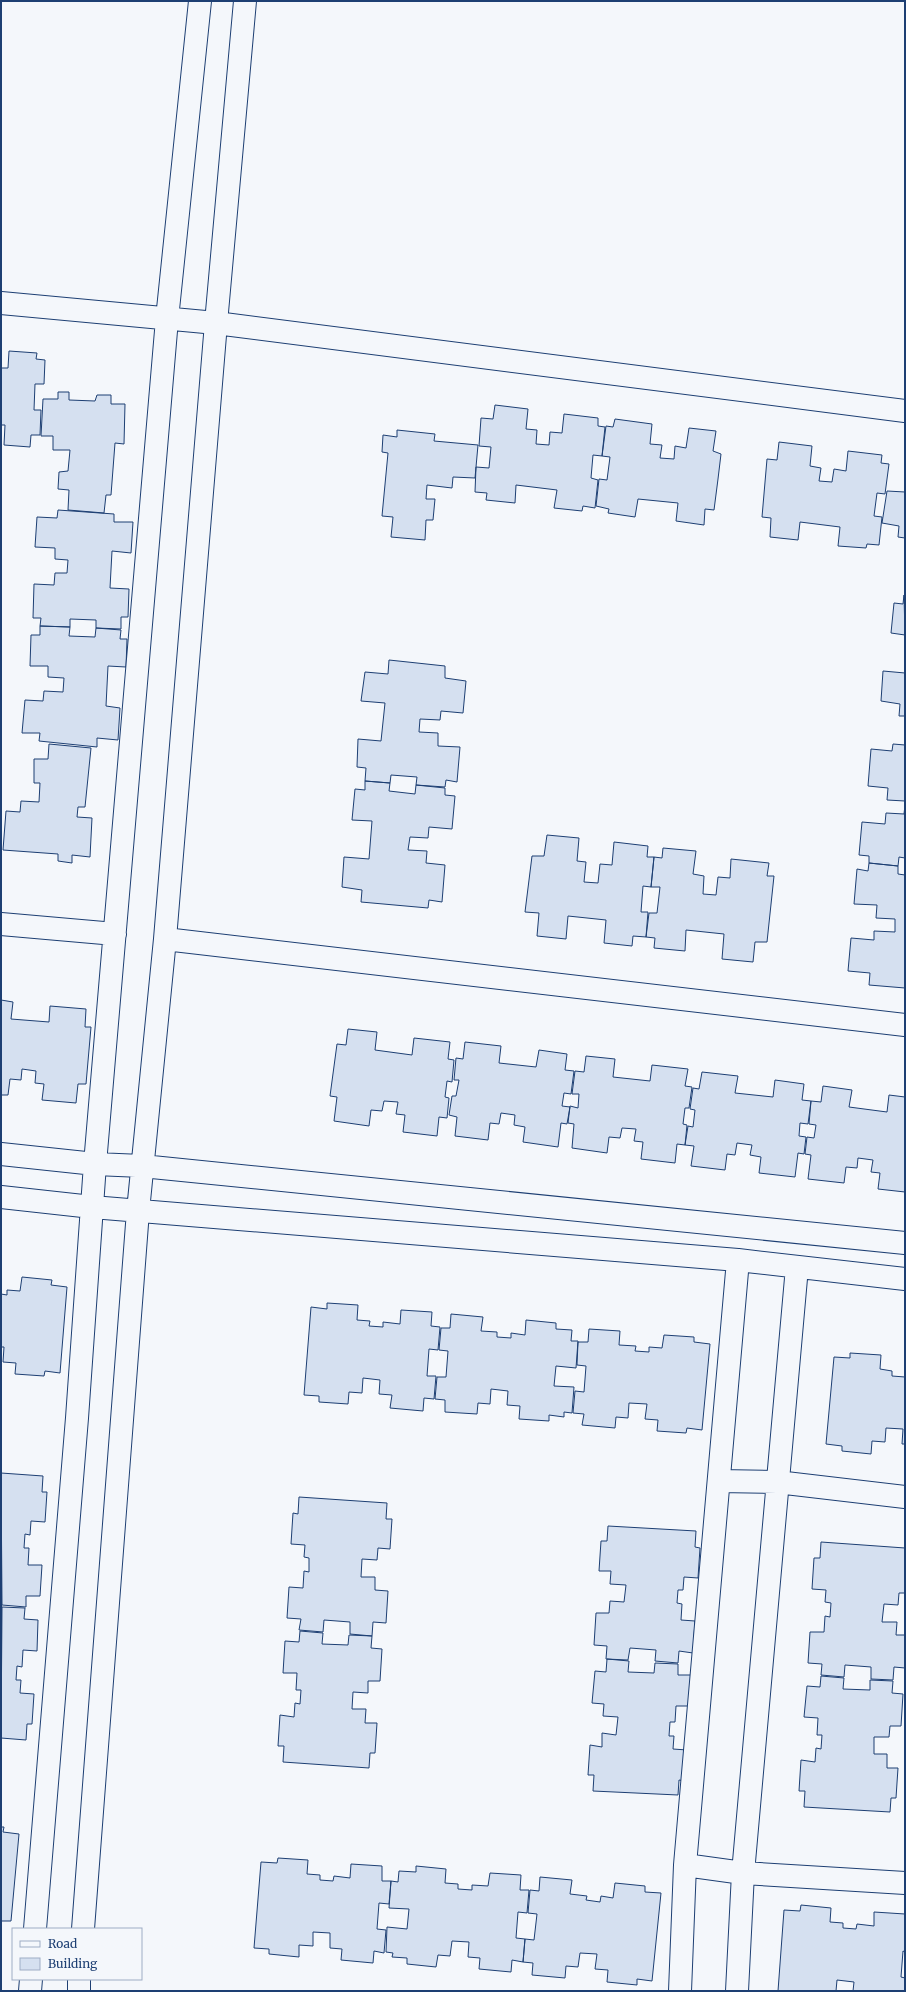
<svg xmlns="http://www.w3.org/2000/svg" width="906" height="1992" font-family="Merriweather,serif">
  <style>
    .building { fill: #d5e0f0; stroke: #1d3f73 }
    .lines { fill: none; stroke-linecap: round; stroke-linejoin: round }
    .minor-casing { stroke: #1d3f73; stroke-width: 24 }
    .minor { stroke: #f4f7fb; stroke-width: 22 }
  </style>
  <rect width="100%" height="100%" fill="#f4f7fb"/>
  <path class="building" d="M9,351L37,353L36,359L45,360L44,384H35L34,410H41L40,435H31L30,447L4,445L5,425H1V368H8Z
    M58,392H69V400L95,401L97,395H111V404H125L124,444L115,443L111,495H106L104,513L68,510L69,490L58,489L59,472L68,471L70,450H53V436H41L43,399H58Z
    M495,405L528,409L526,429L537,430L536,444L549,445L550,432L562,433L564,414L598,418V426L605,427L602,456L593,455L591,478L598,480L595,508L583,506L582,511L554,508L557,490L516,485L515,503L486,500L487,493L475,492L476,467L489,468L491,447L479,446L481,418L493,419Z
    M615,419L652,424L650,444L662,445L660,458L674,459L675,446L686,448L689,428L716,431L713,451L721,454L718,479L714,510L705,509L704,525L676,521L678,503L638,499L635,517L608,513L609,509L596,506L599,479L607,480L610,457L602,456L606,426L613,427Z
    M397,430L435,434L434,441L478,445L475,478L453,477L452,488L427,485L426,499H435L433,520H426L425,540L391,537L393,517L382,516L388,453L382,452L383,435L397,437Z
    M779,442L812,446L810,466L821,468L819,481L832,482L834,469L846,471L848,451L882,455L881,463L889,464L885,494L877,493L874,516L882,517L879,545L867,544L866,548L838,546L840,527L800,522L798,540L770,537L771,518L762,517L767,459L777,460Z
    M887,491L905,492V538L898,537L899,526L882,523Z
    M58,510L114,514V522H133L131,553L112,551L110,588L129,589L128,617H121V629L96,628V620L70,619V627L40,626L41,618H33L34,584L54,585L55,573H67L68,560L55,559V548L35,547L37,517L57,518Z
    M904,595L905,635L891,633L894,603L903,604Z
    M40,626L70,627L69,636L95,637L96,628L121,630L120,639H127L126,667L108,666L106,706L120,708L118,740L97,738V747L39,741L40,733H22L25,700L43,701L44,691L63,692L64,678L48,677V666H30L31,635H40Z
    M389,660L445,666V678L466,681L463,713L441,711L440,720L420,719L419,732L438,733V746L460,747L457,782L446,780L445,787L416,785L417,777L391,775L390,783L365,781L366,768L357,767L358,739L381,741L385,703L361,701L365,672L388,674Z
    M883,671L905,673V716H899L900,704L881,701Z
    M49,744L91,748L85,807H78L77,817L92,818L90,857L72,855V863L58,861V854L3,850L6,811L20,812L21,801L39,802L40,783H34V759H48Z
    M893,744L905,745V801L887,800L888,788L868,786L871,749L892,751Z
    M365,781L390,783L389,791L415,794L416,785L445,788V795L455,796L452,829L429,827L428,838L410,837L408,850L427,851L426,863L445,865L442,902L429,900L428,908L361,902L362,890L342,887L344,857L369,859L372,821L352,820L355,789L365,790Z
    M905,805V858L899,857L898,866L869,863V856L859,855L862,822L885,824L886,813L904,814Z
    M547,835L579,838L577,861L586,862L584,882L598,883L600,864L612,865L614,842L648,846L647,857H654L651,887L643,886L641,912H648L646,937L633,936L632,946L604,943L606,920L568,916L566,939L537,936L539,913L525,912L532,856H544Z
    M663,848L696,851L693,874L704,876L703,894L716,895L718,877L730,878L731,859L769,863L767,876H774L767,942H755L753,962L722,959L724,934L686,930L685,951L654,948L655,938L646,937L649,913H657L660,887H651L654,857L662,858Z
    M869,863L898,866V874L905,875V988L869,985L870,973L848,971L851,938L874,940V931L895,932V919L876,918L877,905L854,904L857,869L868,871Z
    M1,1000L13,1002L11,1019L49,1022L50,1006L86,1009L85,1027H91L86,1084H78L76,1103L42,1100L44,1084L35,1083L36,1071L22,1069L21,1080L10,1079L8,1095H1Z
    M348,1029L377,1032L375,1050L412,1055L414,1038L450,1042L448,1059L454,1060L452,1082L447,1081L445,1097L449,1098L447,1118L439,1117L437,1136L403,1132L405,1115L396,1114L398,1102L384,1101L382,1111L371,1110L369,1126L334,1121L337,1097L330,1096L337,1044L346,1045Z
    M465,1042L501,1046L499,1063L536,1067L539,1050L567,1054L565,1070L574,1071L571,1094L564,1093L562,1106L570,1107L567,1124L561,1123L558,1147L523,1142L525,1127L514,1125L515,1115L501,1113L499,1124L490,1123L488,1140L455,1136L457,1117L449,1115L452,1096H456L459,1080H454L456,1058L463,1059Z
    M586,1056L615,1059L613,1077L650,1081L652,1065L688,1069L685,1086L692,1087L689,1108H685L683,1124L687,1125L685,1145L677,1144L675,1163L641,1159L643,1142L634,1141L636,1129L622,1128L620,1138L609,1137L607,1153L572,1148L574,1124L568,1123L570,1106L578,1108L579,1094H572L575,1071L584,1072Z
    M702,1072L738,1076L735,1093L773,1097L775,1080L804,1084L802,1100L811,1101L808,1124L800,1123L799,1136L806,1137L804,1154L798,1153L795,1177L759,1173L761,1157L750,1155L752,1145L737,1143L735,1155L727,1154L725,1170L691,1166L694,1146L685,1145L688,1126L693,1127L695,1110L690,1109L693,1088L699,1089Z
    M823,1086L852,1090L849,1107L887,1112L889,1095L905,1097V1192L878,1189L880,1173L871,1172L873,1160L858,1158L857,1168L846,1167L844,1183L808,1179L811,1155L805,1154L807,1137L814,1138L816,1125L809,1124L811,1101L821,1102Z
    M22,1277L52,1280L51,1285L67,1287L60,1373L45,1371L44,1376L15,1374L16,1363L3,1362L4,1347H1V1294L7,1295V1290L20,1291Z
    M327,1303L358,1305L357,1320L370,1321L369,1326L383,1327V1322L400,1324L401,1310L432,1312L431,1326L440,1327L438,1350L429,1349L427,1376H436L434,1399L424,1398L423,1411L390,1408L392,1395L379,1394L380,1380L363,1378L362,1393L349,1392L348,1404L319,1402V1396L304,1395L311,1307L327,1309Z
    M451,1314L483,1317L481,1331L497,1332V1337L511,1338V1333L525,1335L526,1320L556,1323V1329L572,1330L571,1341H578L576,1368L556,1366L554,1386L574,1387L572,1413L564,1412V1417L549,1415V1421L519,1419L520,1406L507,1405L508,1391L491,1389L490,1404L478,1403L477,1414L445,1412V1400L435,1399L437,1377H446L448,1351L439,1350L441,1328H450Z
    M589,1329L620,1331L619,1345L636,1346L635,1351L649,1352V1347L662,1348L664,1335L694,1337V1342L710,1344L702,1430L687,1428L686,1433L657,1431L658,1420L645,1419L647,1404L629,1403L628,1418L616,1417L615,1428L582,1425L584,1414L573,1413L575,1391L584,1392L586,1366L577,1365L578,1342H588Z
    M850,1353L881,1355L880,1369L892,1371V1376L905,1377V1444H902L903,1429L886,1428L885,1442L872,1441L871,1454L842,1451V1446L826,1444L834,1357L850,1358Z
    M1,1473L43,1476L42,1492H47L45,1522L31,1521L30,1535L25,1534L24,1548H29L28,1565H42L40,1596H26V1607L2,1605Z
    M299,1497L387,1503L386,1519H392L390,1549L378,1548L377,1560L362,1559L361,1577H375V1590L388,1591L386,1623L373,1622L372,1636L350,1634V1622L324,1620L323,1632L299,1630L301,1619L287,1618L289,1587L303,1588L304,1571L309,1572V1558L304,1557L305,1545L291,1544L293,1513L298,1514Z
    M608,1526L696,1531L695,1547L700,1548L698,1578L684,1577L683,1590H678L677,1603L682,1604L681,1620L695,1621L693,1653L679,1651L678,1663L655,1661L656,1650L630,1648L628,1660L606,1659L607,1646L594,1645L596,1613H609L610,1601L624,1602L626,1585L610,1584L611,1571H599L601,1541H607Z
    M821,1542L905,1548V1593H899L898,1605L884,1604L882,1622H897L896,1635H905V1668L894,1667L893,1680L871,1679V1667L845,1665L844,1677L821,1675L822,1664L808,1663L810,1632H824L825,1616L830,1617L831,1603L825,1602L826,1590L812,1589L814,1558H820Z
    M2,1607L25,1608L24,1619L38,1620L37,1651L23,1650L22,1667L17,1666L16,1680H21L20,1693L34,1694L32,1724H27L26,1740L1,1738Z
    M300,1631L323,1633L322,1644L348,1645L349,1635L372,1636L371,1648L382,1649L380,1681H368V1693L353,1692L352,1709H366L365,1723H377L375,1753H370L369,1768L283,1762L284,1746H278L280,1715L294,1717L295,1703L300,1704L301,1690H296L297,1673H283L285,1641L299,1642Z
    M607,1659L629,1661L628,1672L654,1673L655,1663L678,1664V1675H692L689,1706H676L675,1722H670L669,1736H674L673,1749L687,1750L685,1781L679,1780L678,1795L593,1791L594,1775H588L590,1745L602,1747V1733L616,1735L618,1717L603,1716L604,1704L592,1703L595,1671L606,1672Z
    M821,1676L844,1678L843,1689L870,1690V1680L893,1681L892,1693L903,1694L901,1726H890L889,1737H874V1754H887V1768H898L896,1798H891L890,1812L804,1807L805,1791H799L801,1760L815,1762L816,1748L821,1749L822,1735H817L818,1718L804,1717L807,1686L820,1687Z
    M1,1827H4L3,1832L19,1834L11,1921H1Z
    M278,1858L308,1860L307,1874L320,1875V1880L333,1881L334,1876L350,1878L351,1864L382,1866V1881H391L389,1904L379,1903L377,1929L386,1930L384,1953L374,1951L373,1963L341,1960L342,1949L330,1948V1933L313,1932V1946L299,1945V1957L269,1954V1949L254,1948L261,1862L277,1863Z
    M416,1866L446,1869L445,1883L458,1884V1889L472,1890V1885L488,1886L490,1873L521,1875L520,1890H529L527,1913L518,1912L516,1938L525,1939L523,1962L512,1960L511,1972L479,1969L480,1958L468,1957L469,1942L452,1941L450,1956L438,1955L436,1967L407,1964V1958L392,1957L393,1953L386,1952L387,1927L407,1929L409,1909L389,1908L391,1881L398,1882L399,1871L416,1872Z
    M540,1877L572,1880L570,1894L587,1896L586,1900L600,1902L601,1896L613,1898L615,1883L645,1886V1892L661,1893L652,1981L637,1979V1985L607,1982L608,1970L595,1969L597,1954L580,1953L578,1967L566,1966L565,1978L532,1975L533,1963L523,1962L525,1939L534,1940L537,1914L528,1913L530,1890L539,1891Z
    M801,1905L831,1908L830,1922L843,1923V1928L856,1929L857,1924L874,1926V1912L905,1914V1952L903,1951L901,1977L905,1978V1991H853L854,1982L837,1980L836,1991H778L784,1910L800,1911Z"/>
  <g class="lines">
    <defs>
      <path id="minor" d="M1,303L216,323L905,411
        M1,924L115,934
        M165,939L905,1025
        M1,1154L95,1164L142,1166L905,1243
        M1,1197L92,1207L738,1260L905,1279
        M719,1481L777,1482L905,1497
        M685,1865L743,1873L905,1883
        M35,1929L77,1418L95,1164L167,319L200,1
        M83,1929L138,1211L165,939L216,323L245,1
        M30,1991L31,1979
        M79,1991V1979
        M680,1991L685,1865L738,1260
        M737,1991L743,1873L797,1267"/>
    </defs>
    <use href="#minor" class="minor-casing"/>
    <use href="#minor" class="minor"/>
  </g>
  <rect width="906" height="1992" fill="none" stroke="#1d3f73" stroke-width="4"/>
  <rect x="12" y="1928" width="130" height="52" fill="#f4f7fb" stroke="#9eadc5"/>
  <rect x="20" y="1941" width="20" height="6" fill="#f4f7fb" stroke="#9eadc5"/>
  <text x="48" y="1948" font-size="12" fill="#1d3f73">Road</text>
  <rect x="20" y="1958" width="20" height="12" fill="#d5e0f0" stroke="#9eadc5"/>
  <text x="48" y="1968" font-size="12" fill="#1d3f73">Building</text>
</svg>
